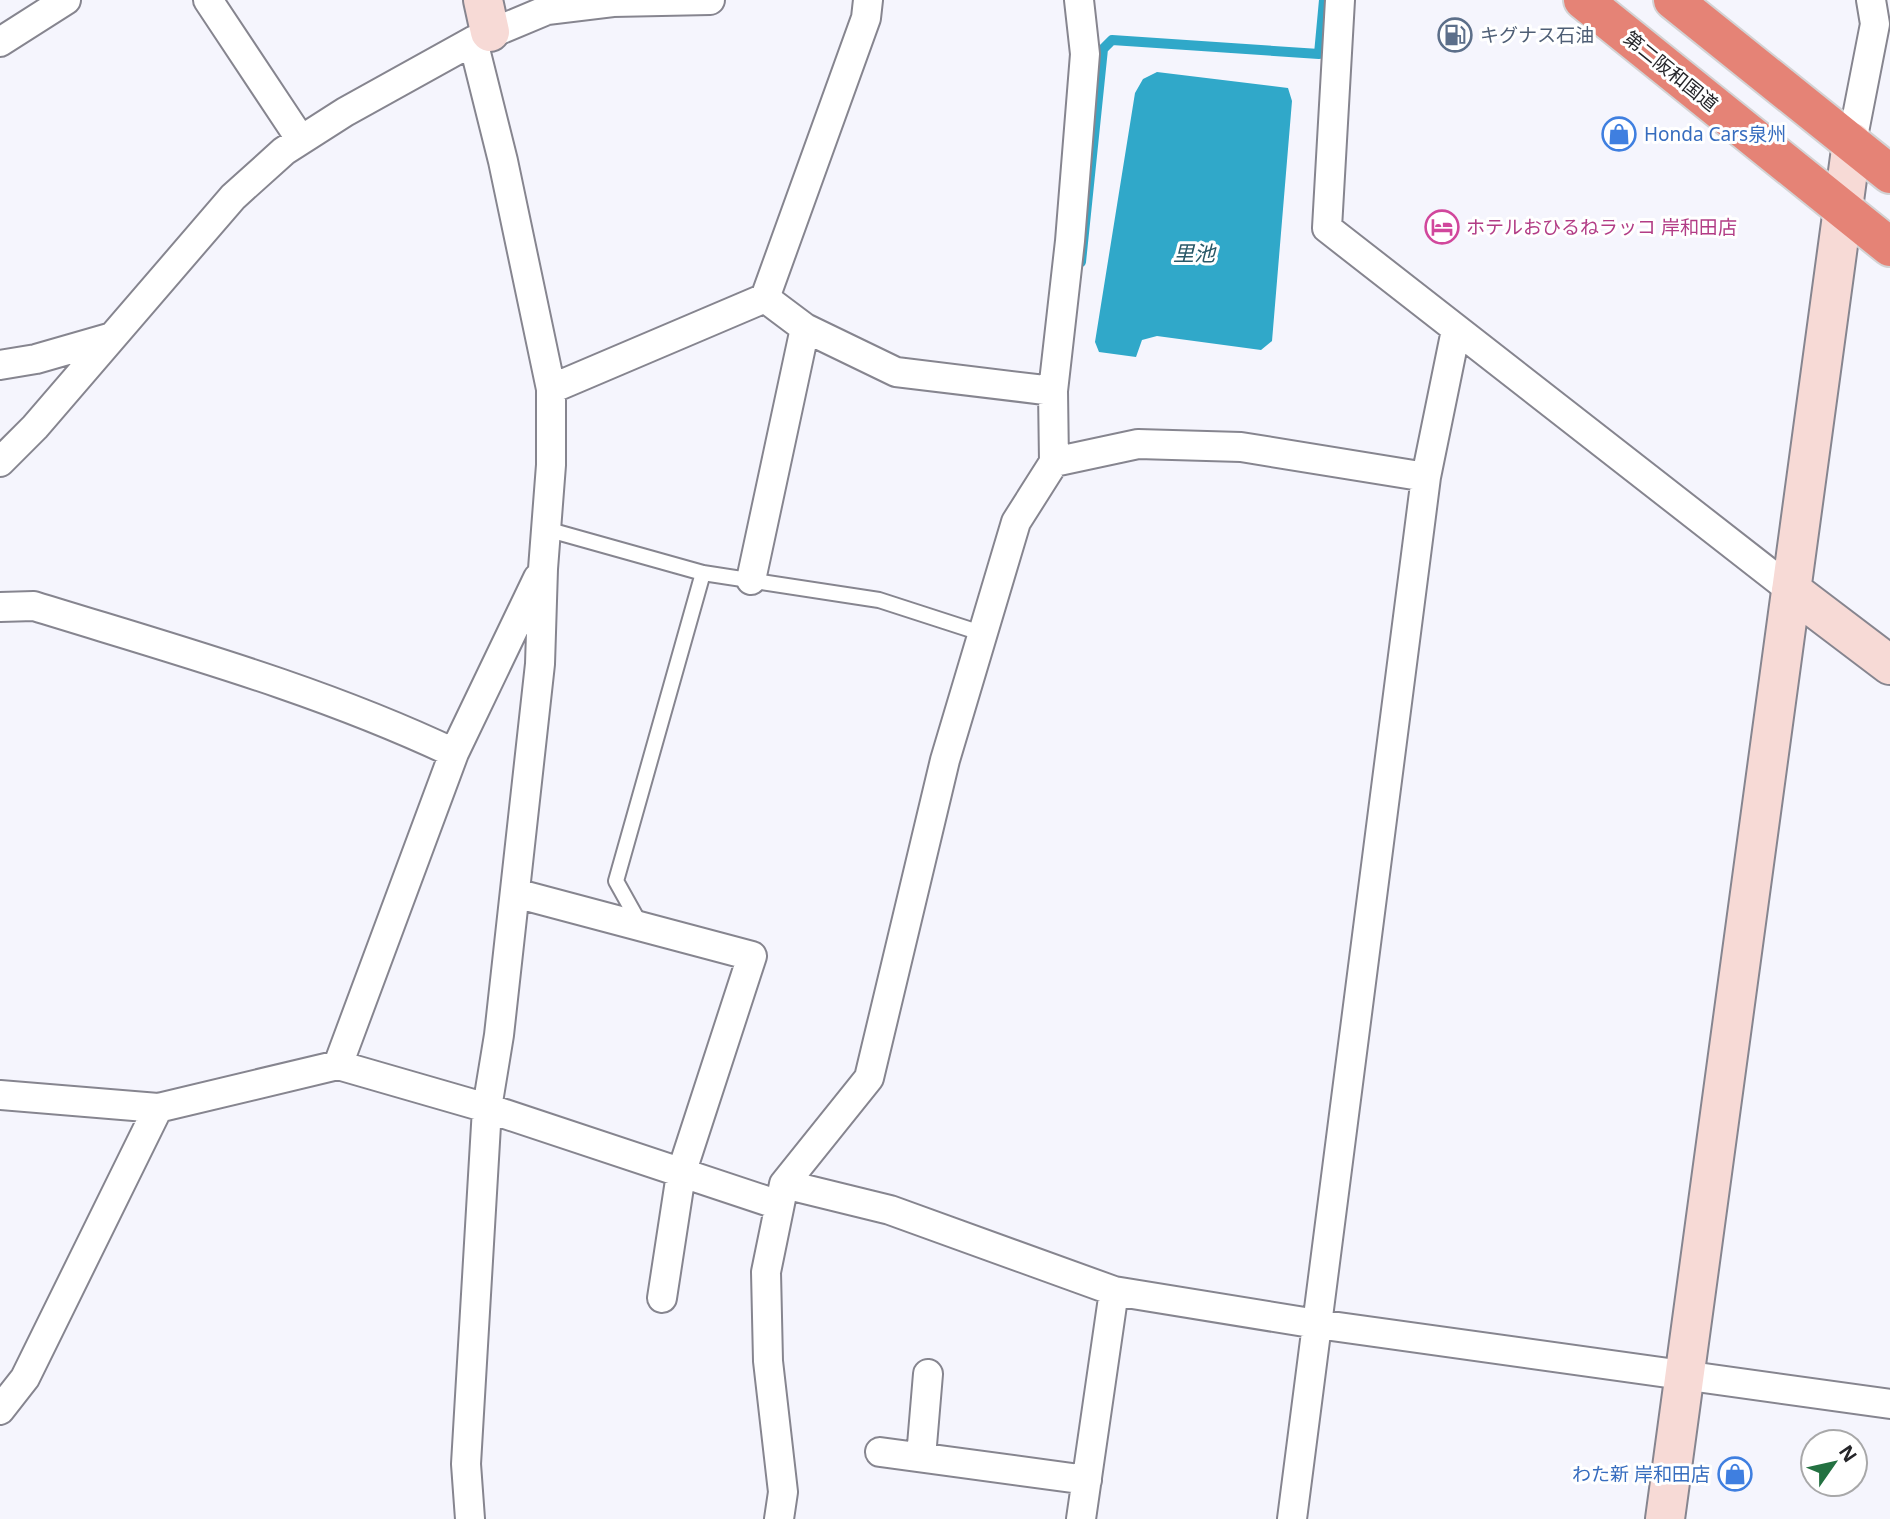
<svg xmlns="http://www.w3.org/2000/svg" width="1890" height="1519" font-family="'Noto Sans','Noto Sans JP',sans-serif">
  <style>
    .water { fill: #30a8c9 }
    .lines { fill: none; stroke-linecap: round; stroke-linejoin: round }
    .stream { stroke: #30a8c9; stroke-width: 10 }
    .lane-casing { stroke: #86858f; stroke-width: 18 }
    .street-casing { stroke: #86858f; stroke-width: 32 }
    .secondary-casing { stroke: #86858f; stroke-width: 42 }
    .highway-casing { stroke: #d3d3d4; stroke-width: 42 }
    .lane { stroke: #fff; stroke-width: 14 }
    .street { stroke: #fff; stroke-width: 28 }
    .secondary { stroke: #f7dad6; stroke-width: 38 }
    .highway { stroke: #e58376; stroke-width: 38 }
    .labels { text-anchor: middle; stroke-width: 6; stroke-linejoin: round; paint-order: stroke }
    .service-label { font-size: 19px; fill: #4e5e75; stroke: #fff; text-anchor: start }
    .street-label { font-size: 19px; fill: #252529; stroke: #fff }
    .shop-label { font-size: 19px; fill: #366cbe; stroke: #fff; text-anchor: start }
    .hotel-label { font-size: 19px; fill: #b23c85; stroke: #fff; text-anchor: start }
    .water-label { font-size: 21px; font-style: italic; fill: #295867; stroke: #fff }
  </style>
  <rect width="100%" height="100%" fill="#f5f5fd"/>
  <path class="water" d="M1157,72L1288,88L1292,101L1272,341L1261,350L1157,336L1142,340L1136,357L1099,352L1095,342L1135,93L1143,79Z"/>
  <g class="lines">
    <path class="stream" d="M1081,262L1103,49L1112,40L1319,54L1324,0"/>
    <defs>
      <path id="lane" d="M546,529L703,573L879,600L984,634
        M640,924L616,881L703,573"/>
      <path id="street" d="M208,0L301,140
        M1340,0L1327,228L1791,590
        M0,42L66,0
        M1852,142L1875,24L1871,0
        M765,298L866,18L868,0
        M0,365L36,359L109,338
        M551,389L765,298L805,328L896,372L1053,391
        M0,462L35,427L233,197L284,151L345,112L473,41L547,10L613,2L710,0
        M1054,462L1138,444L1241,447L1426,477
        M751,580L805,328
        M0,607L34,606C176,650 319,689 454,753
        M515,893L752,956L681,1174L662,1298
        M338,1065L487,1108L779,1205
        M0,1095L158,1108
        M784,1184L890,1210L1114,1291L1317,1324L1890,1404
        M0,1410L25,1378L158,1108L338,1065L454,753L538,578
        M880,1452L1087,1480
        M921,1457L928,1374
        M470,1519L466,1464L487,1108L499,1035L540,664L543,569L551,465V389L503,161L473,41
        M779,1519L783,1492L768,1361L766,1272L784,1184L869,1078L945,760L1016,522L1054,462L1053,391L1070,241L1085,54L1079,0
        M1081,1519L1114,1291
        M1292,1519L1426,477L1456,330"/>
      <path id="secondary" d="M483,0L490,32
        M1791,590L1890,665
        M1665,1519L1852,142"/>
      <path id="highway" d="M1583,0L1890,247
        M1673,0L1890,174"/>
    </defs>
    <use href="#lane" class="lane-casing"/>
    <use href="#street" class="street-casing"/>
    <use href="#secondary" class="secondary-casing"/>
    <use href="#highway" class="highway-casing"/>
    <use href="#lane" class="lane"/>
    <use href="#street" class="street"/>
    <use href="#secondary" class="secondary"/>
    <use href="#highway" class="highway"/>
  </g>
  <defs>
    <symbol id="fuel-ring" viewBox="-11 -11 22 22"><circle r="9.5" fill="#fff" stroke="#5c6f8a" stroke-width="1.5"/><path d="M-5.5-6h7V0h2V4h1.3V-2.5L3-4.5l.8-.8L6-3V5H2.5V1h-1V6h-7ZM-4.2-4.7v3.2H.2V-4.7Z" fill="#5c6f8a"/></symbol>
    <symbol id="shop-ring" viewBox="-11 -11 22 22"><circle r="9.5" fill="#fff" stroke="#3f7fe0" stroke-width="1.5"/><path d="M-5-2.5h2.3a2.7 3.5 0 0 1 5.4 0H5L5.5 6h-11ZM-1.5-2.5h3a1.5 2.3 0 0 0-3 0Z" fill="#3f7fe0"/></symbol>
    <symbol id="hotel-ring" viewBox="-11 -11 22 22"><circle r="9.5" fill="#fff" stroke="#d1479c" stroke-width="1.5"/><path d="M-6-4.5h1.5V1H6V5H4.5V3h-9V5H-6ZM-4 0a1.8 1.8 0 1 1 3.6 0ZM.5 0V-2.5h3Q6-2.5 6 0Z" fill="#d1479c"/></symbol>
  </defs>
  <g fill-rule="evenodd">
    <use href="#fuel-ring" x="1436" y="16" width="38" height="38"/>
    <use href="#shop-ring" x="1600" y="115" width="38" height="38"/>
    <use href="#hotel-ring" x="1423" y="208" width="38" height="38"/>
    <use href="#shop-ring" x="1716" y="1455" width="38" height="38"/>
  </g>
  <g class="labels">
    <g class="service-label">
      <text x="1480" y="42">キグナス石油</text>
    </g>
    <g class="street-label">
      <text transform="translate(1671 71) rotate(39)" y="7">第二阪和国道</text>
    </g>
    <g class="shop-label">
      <text x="1644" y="141">Honda Cars泉州</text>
      <text x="1710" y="1481" text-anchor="end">わた新 岸和田店</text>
    </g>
    <g class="hotel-label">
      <text x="1466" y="234">ホテルおひるねラッコ 岸和田店</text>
    </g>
    <g class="water-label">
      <text x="1194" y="261">里池</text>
    </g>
  </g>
  <g transform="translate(1834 1463) rotate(56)"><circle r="33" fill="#ffffff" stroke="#a8a8a9" stroke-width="2"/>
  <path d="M0-5L12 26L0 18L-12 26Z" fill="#237141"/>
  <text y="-10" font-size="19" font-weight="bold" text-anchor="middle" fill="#252529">N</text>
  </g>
</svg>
